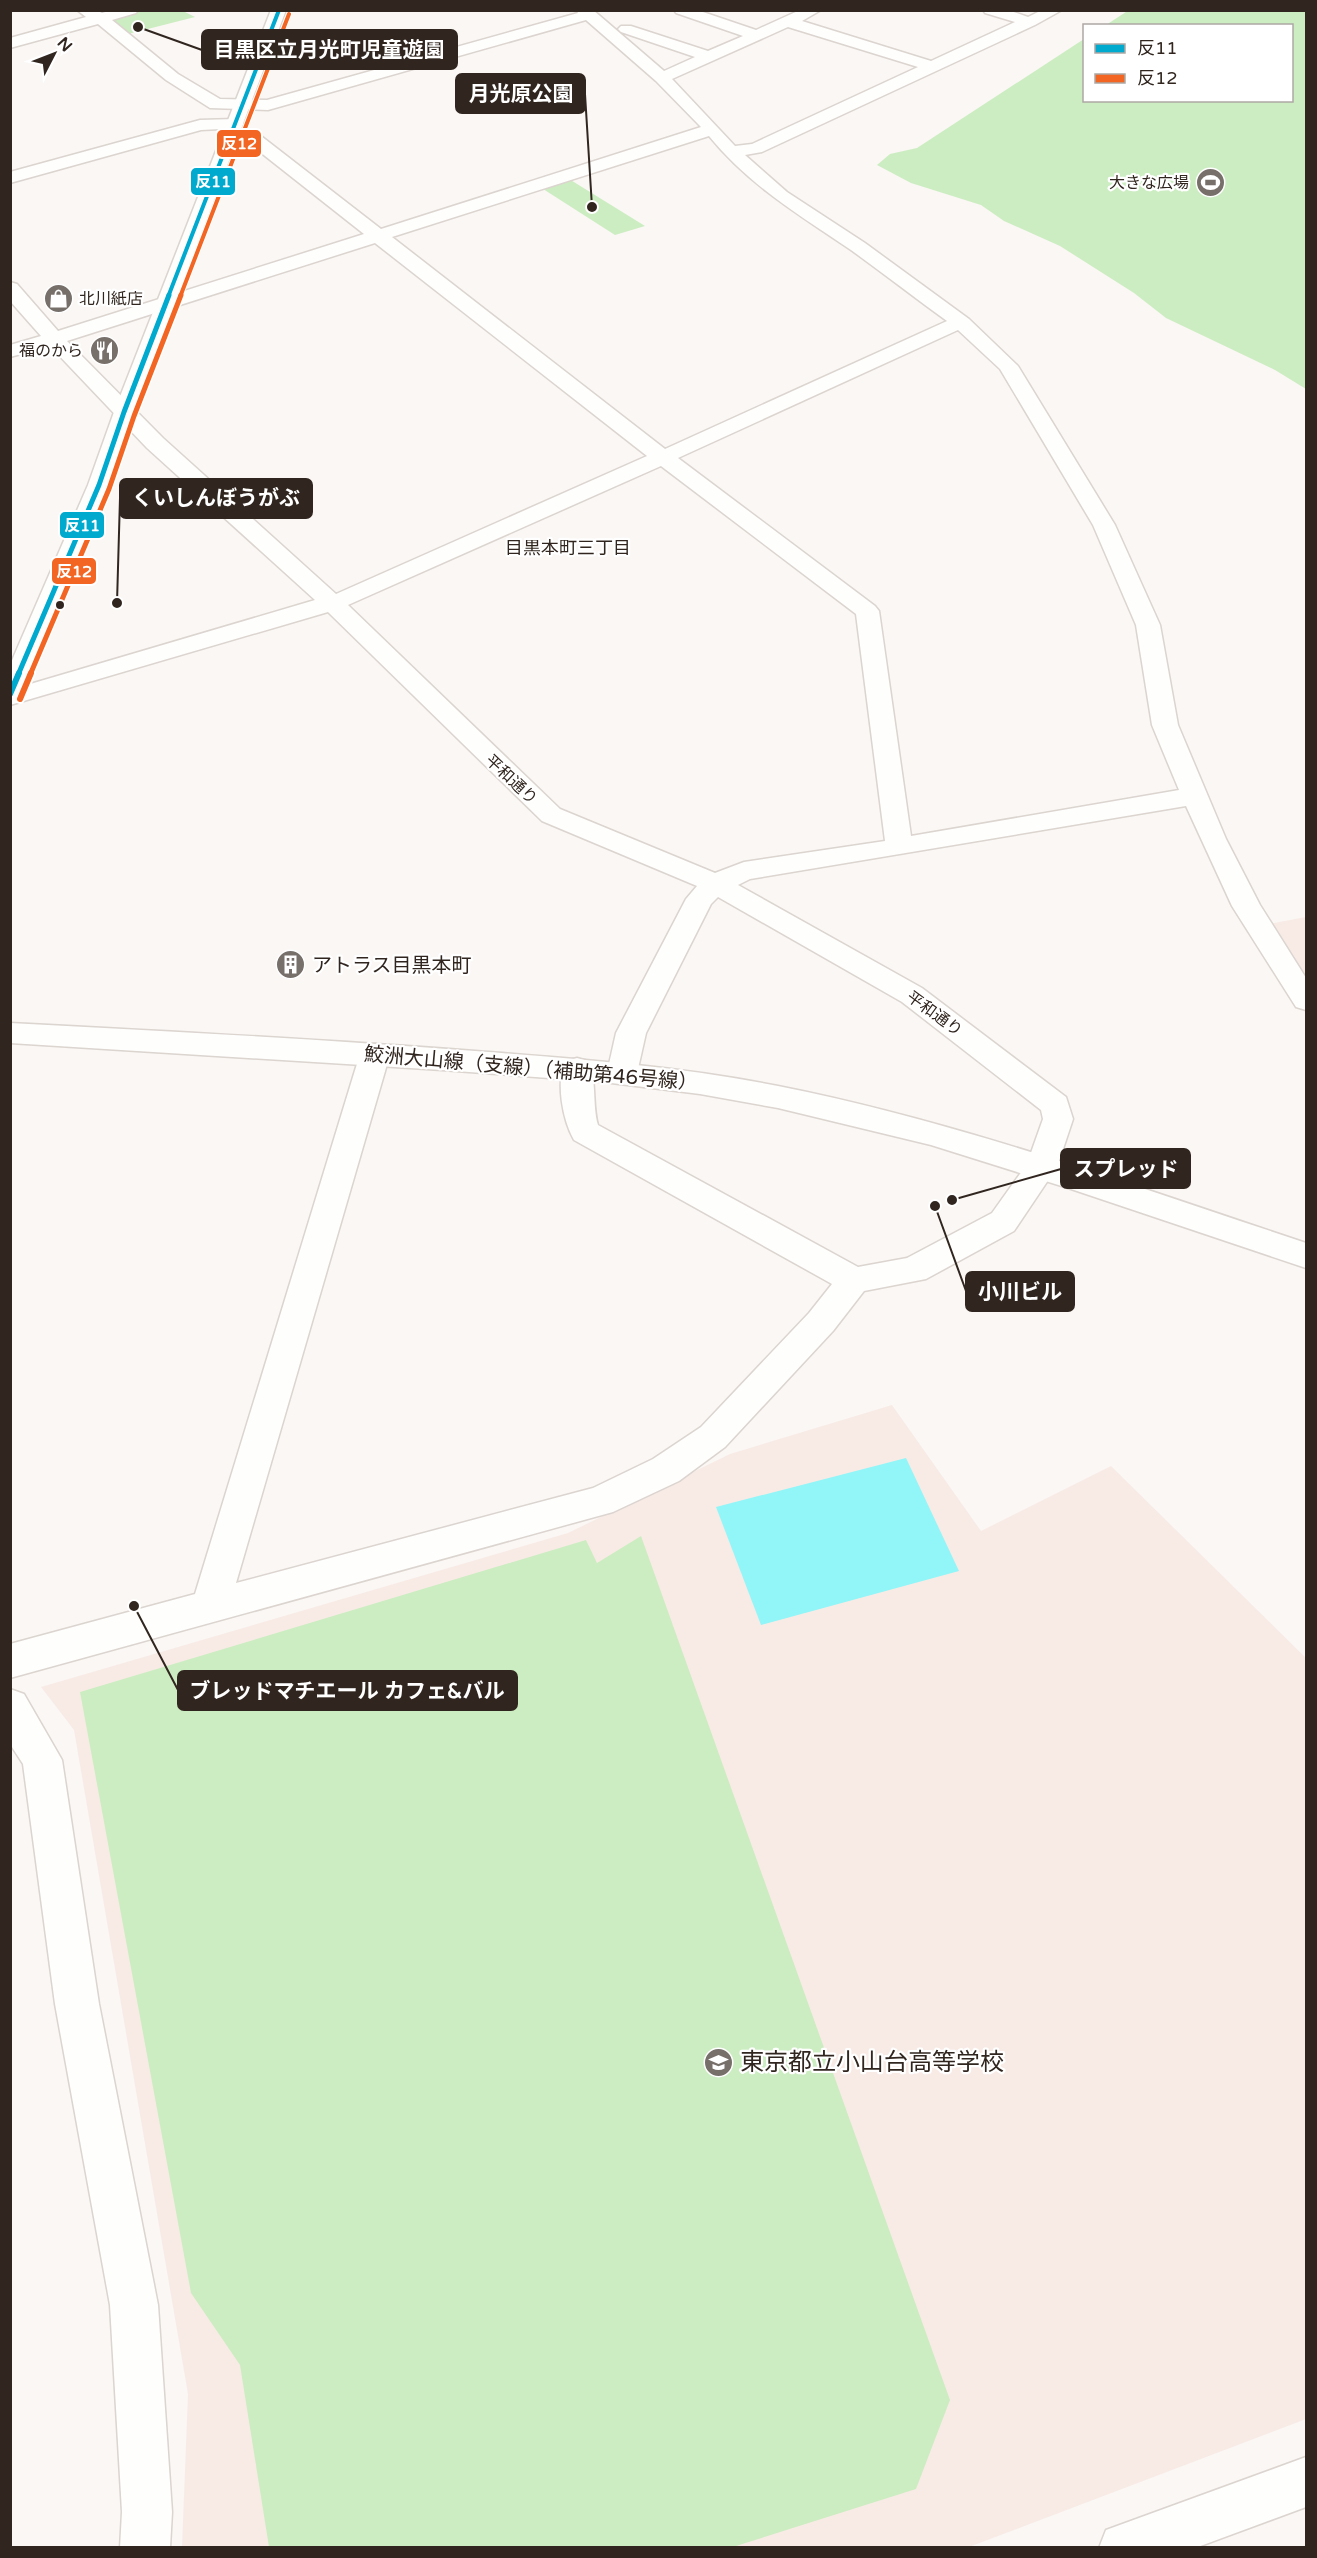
<svg xmlns="http://www.w3.org/2000/svg" width="1317" height="2558" font-family="'Varela Round','Noto Sans JP',sans-serif">
  <style>
    .education { fill: #f8ebe6 }
    .green { fill: #ccedc1 }
    .water { fill: #92f5f8 }
    .lines { fill: none; stroke-linecap: round; stroke-linejoin: round }
    .street-casing { stroke: #dbd4cf; stroke-width: 3 }
    .secondary-casing { stroke: #dbd4cf; stroke-width: 3 }
    .street { fill: #fefefd; fill-rule: evenodd }
    .secondary { fill: #fefefd; fill-rule: evenodd }
    .bus-1-far2-casing { stroke: #fff; stroke-width: 6 }
    .bus-1-far1-casing { stroke: #fff; stroke-width: 8 }
    .bus-1-casing { stroke: #fff; stroke-width: 10 }
    .bus-2-far2-casing { stroke: #fff; stroke-width: 6 }
    .bus-2-far1-casing { stroke: #fff; stroke-width: 8 }
    .bus-2-casing { stroke: #fff; stroke-width: 10 }
    .bus-1-far2 { stroke: #00a9ce; stroke-width: 4 }
    .bus-1-far1 { stroke: #00a9ce; stroke-width: 5 }
    .bus-1 { stroke: #00a9ce; stroke-width: 6 }
    .bus-2-far2 { stroke: #f26522; stroke-width: 4 }
    .bus-2-far1 { stroke: #f26522; stroke-width: 5 }
    .bus-2 { stroke: #f26522; stroke-width: 6 }
    .bus-dot { fill: #31261f; stroke: #fff; stroke-width: 2 }
    .labels { text-anchor: middle; stroke-width: 4.5; stroke-linejoin: round; paint-order: stroke }
    .far-poi-label { font-size: 16px; fill: #31261f; stroke: #fff; text-anchor: end }
    .far-street-label { font-size: 16px; fill: #31261f; stroke: #fff }
    .far-neighbourhood-label { font-size: 18px; fill: #31261f; stroke: #fff }
    .poi-label { font-size: 20px; fill: #31261f; stroke: #fff; text-anchor: start }
    .street-label { font-size: 20px; fill: #31261f; stroke: #fff }
    .near-poi-label { font-size: 24px; fill: #31261f; stroke: #fff; text-anchor: start }
    .leader { fill: none; stroke: #31261f; stroke-width: 2 }
    .callout-dot { fill: #31261f; stroke: #fff; stroke-width: 2 }
    .callout { fill: #31261f; stroke: #31261f; stroke-width: 2 }
    .callout-label { font-size: 21px; text-anchor: middle; font-weight: bold; fill: #fff }
    .line-badge { stroke: #fff; stroke-width: 2 }
    .badge-label { font-size: 16px; text-anchor: middle; font-weight: bold; fill: #fff }
  </style>
  <rect width="100%" height="100%" fill="#faf7f4"/>
  <path class="education" d="M1306,917V975L1269,924Z
    M892,1405L981,1531L1111,1466L1306,1658V2419L969,2547H182L188,2394L74,1730L41,1687L568,1533L730,1454Z"/>
  <path class="green" d="M142,10L183,11L195,17L128,34L111,19Z
    M1129,10L1306,11V389L1275,370L1166,318L1134,293L1060,246L1004,221L981,205L911,183L877,165L890,154L917,148L1084,39V100H1292V26L1106,25Z
    M569,179L645,226L615,235L540,187Z
    M641,1536L950,2400L916,2489L733,2547H269L240,2365L191,2293L80,1692L586,1540L597,1563Z"/>
  <path class="water" d="M906,1458L959,1571L761,1625L716,1507Z"/>
  <g class="lines">
    <defs>
      <path id="street" d="M77,10H96L102,13L112,10H138L136,13L112,20L178,74L220,99L267,100L578,13L576,10H593L664,71L695,57L621,32L618,29L621,26H631L708,51L743,36L676,13L674,10H697L756,30L800,10H821L802,21L931,61L1015,22L985,13L983,10H1008L1028,17L1042,10H1062L1035,25L762,152L745,155L787,192L865,243L969,319L1018,366L1115,525L1160,625L1178,725L1226,839L1260,905L1306,978V1010L1296,1007L1232,906L1186,806L750,879L738,885L922,988L1066,1097L1073,1119L1057,1167L1014,1231L926,1279L864,1291L833,1331L725,1447L679,1481L613,1512L10,1678V1644L195,1594L360,1054L364,1047L375,1044L386,1047L390,1054L236,1583L593,1488L653,1459L701,1427L809,1313L832,1284L574,1140C563,1121 555,1081 566,1061L577,1058L588,1061C597,1077 592,1105 598,1125L858,1267L907,1258L992,1213L1027,1164L1043,1119L1041,1110L902,1002L718,897L711,904L646,1033L637,1073L633,1081L622,1084L611,1081L607,1073L616,1033L686,899L697,886L542,821L328,612L10,705V690L315,600L147,448L50,346L10,357V345L41,336L10,301V282L17,284L58,331L364,234L251,145L222,144L219,140L222,136H261L381,229L701,127L656,81L586,20L268,110L210,108L166,80L98,24L10,48V38L86,17ZM788,27L918,67L752,144L735,146L672,79ZM709,136C749,185 799,215 851,250C883,273 915,298 947,321L665,449L392,237ZM375,243L647,456L336,594L163,438L67,341ZM958,330L1000,369L1093,525L1136,625L1152,725L1179,790L911,836L879,611L875,606L678,458ZM661,466L856,614L885,841L744,862L715,873L560,809L348,605Z
        M235,119L243,124L241,128L201,130L10,183V172L200,120Z
        M10,1689L24,1694L62,1760L99,2004L158,2305L172,2512L170,2548H120L122,2512L110,2305L55,2004L23,1764L10,1744Z
        M1306,2457V2507L1195,2548H1099L1106,2530Z"/>
      <path id="secondary" d="M271,10H286L134,412L110,485L22,695L19,700L10,702V665L88,485L114,412Z
        M10,1023C165,1031 320,1039 475,1051C577,1059 678,1066 778,1086C959,1122 1132,1185 1306,1243V1268L1071,1189L931,1145L778,1108L700,1094L603,1082L442,1070L10,1043Z"/>
    </defs>
    <use href="#street" class="street-casing"/>
    <use href="#secondary" class="secondary-casing"/>
    <use href="#street" class="street"/>
    <use href="#secondary" class="secondary"/>
    <defs>
      <path id="bus-1-far2" d="M168,297L279,10"/>
      <path id="bus-1-far1" d="M18,675L99,485L124,412L169,295"/>
      <path id="bus-1" d="M10,694L19,673"/>
      <path id="bus-2-far2" d="M180,297L289,14"/>
      <path id="bus-2-far1" d="M30,675L109,489L134,416L181,295"/>
      <path id="bus-2" d="M20,699L31,673"/>
    </defs>
    <use href="#bus-1-far2" class="bus-1-far2-casing"/>
    <use href="#bus-1-far1" class="bus-1-far1-casing"/>
    <use href="#bus-1" class="bus-1-casing"/>
    <use href="#bus-2-far2" class="bus-2-far2-casing"/>
    <use href="#bus-2-far1" class="bus-2-far1-casing"/>
    <use href="#bus-2" class="bus-2-casing"/>
    <use href="#bus-1-far2" class="bus-1-far2"/>
    <use href="#bus-1-far1" class="bus-1-far1"/>
    <use href="#bus-1" class="bus-1"/>
    <use href="#bus-2-far2" class="bus-2-far2"/>
    <use href="#bus-2-far1" class="bus-2-far1"/>
    <use href="#bus-2" class="bus-2"/>
  </g>
  <defs>
    <symbol id="stadium-disc" viewBox="-11 -11 22 22"><circle r="9.5" fill="#776f6a" stroke="#fff"/><path d="M0-5a6.5 5 0 1 0 0 10a6.5 5 0 1 0 0-10ZM-3.5-1.8h7v3.6h-7Z" fill="#fff"/></symbol>
    <symbol id="shop-disc" viewBox="-11 -11 22 22"><circle r="9.5" fill="#776f6a" stroke="#fff"/><path d="M-5-2.5h2.3a2.7 3.5 0 0 1 5.4 0H5L5.5 6h-11ZM-1.5-2.5h3a1.5 2.3 0 0 0-3 0Z" fill="#fff"/></symbol>
    <symbol id="restaurant-disc" viewBox="-11 -11 22 22"><circle r="9.5" fill="#776f6a" stroke="#fff"/><path d="M-5-6h1v4h1v-4h1v4h1v-4h1v5L-1.5 .5V6h-2V.5L-5-1ZM5-6V6H3V1.5H1.5Q1.5-4 5-6Z" fill="#fff"/></symbol>
    <symbol id="building-disc" viewBox="-11 -11 22 22"><circle r="9.5" fill="#776f6a" stroke="#fff"/><path d="M-4-6H4V6H1V3H-1V6H-4ZM-2.5-4.3h1.7v1.8h-1.7ZM.8-4.3h1.7v1.8H.8ZM-2.5-1h1.7V.8h-1.7ZM.8-1h1.7V.8H.8Z" fill="#fff"/></symbol>
    <symbol id="school-disc" viewBox="-11 -11 22 22"><circle r="9.5" fill="#776f6a" stroke="#fff"/><path d="M0-5L7-2L0 1L-7-2ZM-4 1L0 2.5L4 1V4Q0 6-4 4Z" fill="#fff"/></symbol>
  </defs>
  <g fill-rule="evenodd">
    <use href="#stadium-disc" x="1194" y="166" width="33" height="33"/>
    <use href="#shop-disc" x="42" y="282" width="33" height="33"/>
    <use href="#restaurant-disc" x="88" y="334" width="33" height="33"/>
    <use href="#building-disc" x="274" y="948" width="33" height="33"/>
    <use href="#school-disc" x="702" y="2046" width="33" height="33"/>
  </g>
  <circle class="bus-dot" cx="60" cy="605" r="5"/>
  <g class="labels">
    <g class="far-poi-label">
      <text x="1189" y="188">大きな広場</text>
      <text x="79" y="304" text-anchor="start">北川紙店</text>
      <text x="83" y="356">福のから</text>
    </g>
    <g class="far-street-label">
      <text transform="translate(512 779) rotate(43)" y="6">平和通り</text>
      <text transform="translate(935 1013) rotate(36)" y="6">平和通り</text>
    </g>
    <g class="far-neighbourhood-label">
      <text x="568" y="554">目黒本町三丁目</text>
    </g>
    <g class="poi-label">
      <text x="312" y="972">アトラス目黒本町</text>
    </g>
    <g class="street-label">
      <text transform="translate(531 1068) rotate(5)" y="7">鮫洲大山線（支線）（補助第46号線）</text>
    </g>
    <g class="near-poi-label">
      <text x="740" y="2070">東京都立小山台高等学校</text>
    </g>
  </g>
  <path class="leader" d="M138 27L202 50M592 207L585 94M117 603L120 498M952 1200L1061 1169M935 1206L966 1291M134 1606L178 1690"/>
  <g class="callout-dot">
    <circle cx="138" cy="27" r="6"/>
    <circle cx="592" cy="207" r="6"/>
    <circle cx="117" cy="603" r="6"/>
    <circle cx="952" cy="1200" r="6"/>
    <circle cx="935" cy="1206" r="6"/>
    <circle cx="134" cy="1606" r="6"/>
  </g>
  <g class="callout">
    <rect x="202" y="30" width="255" height="39" rx="6"/>
    <rect x="456" y="74" width="129" height="39" rx="6"/>
    <rect x="120" y="479" width="192" height="39" rx="6"/>
    <rect x="1061" y="1149" width="129" height="39" rx="6"/>
    <rect x="966" y="1272" width="108" height="39" rx="6"/>
    <rect x="178" y="1671" width="339" height="39" rx="6"/>
  </g>
  <g class="callout-label">
    <text x="329" y="57">目黒区立月光町児童遊園</text>
    <text x="521" y="101">月光原公園</text>
    <text x="216" y="505">くいしんぼうがぶ</text>
    <text x="1126" y="1176">スプレッド</text>
    <text x="1020" y="1299">小川ビル</text>
    <text x="347" y="1698">ブレッドマチエール カフェ&amp;バル</text>
  </g>
  <g class="line-badge">
    <rect x="216" y="129" width="46" height="29" rx="6" fill="#f26522"/>
    <rect x="190" y="167" width="46" height="29" rx="6" fill="#00a9ce"/>
    <rect x="59" y="511" width="46" height="28" rx="6" fill="#00a9ce"/>
    <rect x="51" y="557" width="46" height="28" rx="6" fill="#f26522"/>
  </g>
  <g class="badge-label">
    <text x="239" y="149">反12</text>
    <text x="213" y="187">反11</text>
    <text x="82" y="531">反11</text>
    <text x="74" y="577">反12</text>
  </g>
  <rect width="1317" height="2558" fill="none" stroke="#31261f" stroke-width="24"/>
  <rect x="1083" y="24" width="210" height="78" fill="#ffffff" stroke="#ada8a5" stroke-width="1.5"/>
  <rect x="1095" y="44" width="30" height="9" fill="#00a9ce" stroke="#ada8a5" stroke-width="1.5"/>
  <text x="1137" y="54" font-size="18" fill="#31261f">反11</text>
  <rect x="1095" y="74" width="30" height="9" fill="#f26522" stroke="#ada8a5" stroke-width="1.5"/>
  <text x="1137" y="84" font-size="18" fill="#31261f">反12</text>
  <g transform="translate(54 54) rotate(48)" stroke="#ffffff" stroke-width="4.5" paint-order="stroke">
  <path d="M0-4.5L10 22L0 15L-10 22Z" fill="#31261f"/>
  <text y="-9" font-size="16" font-weight="bold" text-anchor="middle" fill="#31261f">N</text>
  </g>
</svg>
